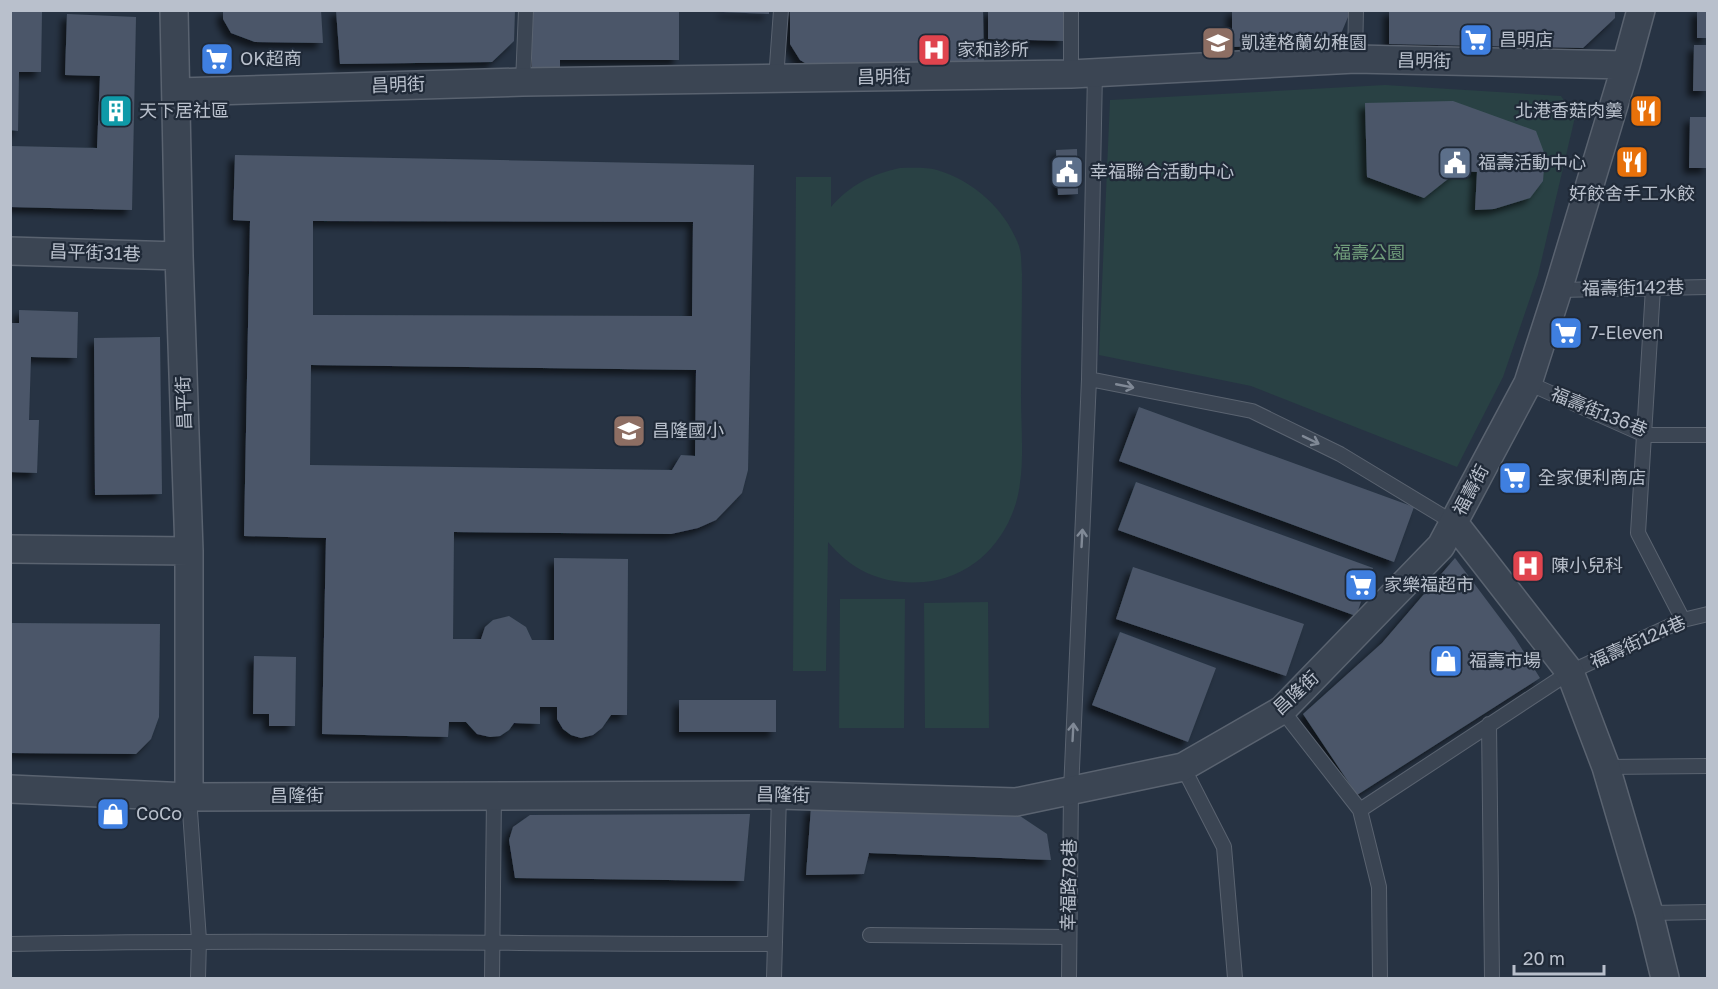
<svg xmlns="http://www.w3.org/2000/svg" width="1718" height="989" font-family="'Golos Text','Noto Sans TC',sans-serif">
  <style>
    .green { fill: #294144 }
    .building { fill: #4b5769; fill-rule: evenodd; filter: url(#shadow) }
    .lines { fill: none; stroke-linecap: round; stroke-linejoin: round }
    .lane-casing { stroke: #5a6370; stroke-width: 16 }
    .street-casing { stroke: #5a6370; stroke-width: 30 }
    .lane { stroke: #3b4553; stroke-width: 14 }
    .street { stroke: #3b4553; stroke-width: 27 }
    .oneway { stroke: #808996 }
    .labels { text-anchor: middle; stroke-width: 4.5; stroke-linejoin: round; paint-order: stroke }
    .poi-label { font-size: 18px; fill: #b9c0cc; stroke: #202a38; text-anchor: start }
    .street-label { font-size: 18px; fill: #b9c0cc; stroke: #202a38 }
    .park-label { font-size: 18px; fill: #709d7b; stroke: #202a38 }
  </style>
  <defs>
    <filter id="shadow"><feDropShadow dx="-5.5" dy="5.5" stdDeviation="3" flood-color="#0009"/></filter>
  </defs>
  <rect width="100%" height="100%" fill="#273343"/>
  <path class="green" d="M1385,85L1561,96L1575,117L1538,275L1503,377L1457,467L1251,386L1099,355L1110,100Z
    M900,168C912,168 926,167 937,170C974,181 1006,210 1019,246C1022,255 1021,265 1022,274C1022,315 1021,356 1021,397C1021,424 1024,456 1020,483C1014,534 976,578 924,582C884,585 853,572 828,542L826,671H793L796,177H831V207C850,185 872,174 900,168Z
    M840,599H905L904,728H839Z
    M988,602L989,728H925L924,603Z"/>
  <path class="building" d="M223,10H321L323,43L255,42L231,33L223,19Z
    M336,10H515L514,41L492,62L340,64Z
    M532,10H679V60H560V75H532Z
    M723,10H769V14L723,12Z
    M790,10H983L984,63L815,69L800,60L790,44Z
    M988,10H1064V41L988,39Z
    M1232,10H1348V17L1340,36L1322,44L1232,47Z
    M1389,10H1615V18L1583,48L1389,44Z
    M1697,10H1708V38H1697Z
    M10,12H42L41,72H19L18,131L10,130Z
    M67,14L136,17L132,210L10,207V146L97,148L100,76L65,75Z
    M1694,45H1708V91H1693Z
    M1453,101L1536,131L1545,155L1543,181L1530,198L1494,209L1475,210L1477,172L1458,171L1424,198L1367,177L1365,103Z
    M1690,117H1708V168H1689Z
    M1077,149L1078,194L1058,195L1056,150Z
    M235,155L754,165L748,470L742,493L716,520L698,528L671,534L454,532L453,639H481L485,627L493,620L509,616L526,627L532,640H554V558L628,559L627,715H611L602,728L593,735L581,738L571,735L563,729L557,719V707H540V724L514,723L509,730L500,736L490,737L477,734L466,722H449L448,737L322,734L326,538L244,536L250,221L233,220ZM313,221L693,222L692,316L313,315ZM311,365L696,370L695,456L681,455L672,470L310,465Z
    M19,310L78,312L77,358L31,357L29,420H39L37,473L10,472V323H19Z
    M160,337L162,494L95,495L94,338Z
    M1139,407L1414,507L1394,562L1119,461Z
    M1136,482L1373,568L1356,616L1118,530Z
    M1455,558L1515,638L1540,678L1357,795L1303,714L1382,643Z
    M1133,567L1304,624L1286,676L1116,619Z
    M10,623L160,624L159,717L151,739L136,754L10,753Z
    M1120,632L1216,668L1188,742L1092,705Z
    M254,656L296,657L295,726H269V714H253Z
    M679,700H776V732H679Z
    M811,807L1011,810L1047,834L1051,860L869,853L864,874L806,875Z
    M750,814L744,881L515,878L509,840L513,827L530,815Z"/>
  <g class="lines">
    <defs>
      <path id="lane" d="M1355,59L1356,10
        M1071,74V10
        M776,79L781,10
        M523,82L526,10
        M1653,288L1638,533L1683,620
        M1558,290L1708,287
        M1089,379L1095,72
        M1528,383L1645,435H1708
        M1282,710L1360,810L1379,887L1380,978
        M1489,724L1492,978
        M1183,767L1224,847L1235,978
        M1606,767L1708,766
        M189,797L199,940L198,978
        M1360,810L1570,672L1683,620L1708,614
        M1649,913L1708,912
        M870,935L1068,937
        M10,944C265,939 520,944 775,944
        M492,978L494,796
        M774,978L779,795
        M1069,978L1071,791L1089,379L1252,411L1340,454L1454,523"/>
      <path id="street" d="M174,10L179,256L189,551V797
        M178,92L523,82L1071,74L1355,59L1626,65
        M10,251L179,256
        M1454,523L1570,672L1606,767L1649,913L1665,978
        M10,549L189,551
        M10,789L189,797L779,795L1016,802L1183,767L1282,710L1441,546L1528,383L1558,290L1626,65L1641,10"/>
    </defs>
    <use href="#lane" class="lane-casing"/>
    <use href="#street" class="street-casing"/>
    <use href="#lane" class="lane"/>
    <use href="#street" class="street"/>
  </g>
  <defs><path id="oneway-shaft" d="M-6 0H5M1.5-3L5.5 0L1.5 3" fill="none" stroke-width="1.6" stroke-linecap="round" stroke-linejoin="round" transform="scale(1.5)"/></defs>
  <g class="oneway">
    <use href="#oneway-shaft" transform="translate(1125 386) rotate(11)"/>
    <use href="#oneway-shaft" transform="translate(1311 440) rotate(26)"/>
    <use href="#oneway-shaft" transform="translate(1082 538) rotate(-87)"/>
    <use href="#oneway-shaft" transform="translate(1073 732) rotate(-87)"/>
  </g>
  <defs>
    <symbol id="supermarket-square" viewBox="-11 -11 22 22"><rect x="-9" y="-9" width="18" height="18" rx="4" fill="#3f7fe0" stroke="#202a38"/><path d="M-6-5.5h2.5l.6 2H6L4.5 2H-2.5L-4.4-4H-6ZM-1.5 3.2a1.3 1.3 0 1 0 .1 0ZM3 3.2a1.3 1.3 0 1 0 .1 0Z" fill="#fff"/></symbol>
    <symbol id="school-square" viewBox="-11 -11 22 22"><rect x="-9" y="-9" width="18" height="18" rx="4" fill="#8d6e63" stroke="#202a38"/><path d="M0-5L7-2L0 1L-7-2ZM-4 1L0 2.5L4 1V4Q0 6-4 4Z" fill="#fff"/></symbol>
    <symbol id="hospital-square" viewBox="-11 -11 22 22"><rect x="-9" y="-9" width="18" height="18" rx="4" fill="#e0444e" stroke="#202a38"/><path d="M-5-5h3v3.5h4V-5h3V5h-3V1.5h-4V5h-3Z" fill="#fff"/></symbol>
    <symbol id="building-square" viewBox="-11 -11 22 22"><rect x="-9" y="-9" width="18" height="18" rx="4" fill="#0f9aa8" stroke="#202a38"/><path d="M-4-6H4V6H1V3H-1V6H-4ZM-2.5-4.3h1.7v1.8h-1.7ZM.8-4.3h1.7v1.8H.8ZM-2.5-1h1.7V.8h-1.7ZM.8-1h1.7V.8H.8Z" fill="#fff"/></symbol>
    <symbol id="restaurant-square" viewBox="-11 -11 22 22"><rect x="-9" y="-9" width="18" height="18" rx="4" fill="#e8710a" stroke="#202a38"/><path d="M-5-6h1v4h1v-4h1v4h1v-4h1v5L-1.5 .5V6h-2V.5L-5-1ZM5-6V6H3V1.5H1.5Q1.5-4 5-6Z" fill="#fff"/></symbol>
    <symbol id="civic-square" viewBox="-11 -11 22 22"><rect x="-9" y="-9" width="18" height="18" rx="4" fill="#5c6f8a" stroke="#202a38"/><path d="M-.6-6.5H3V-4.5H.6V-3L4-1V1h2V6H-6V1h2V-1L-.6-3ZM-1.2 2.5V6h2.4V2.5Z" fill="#fff"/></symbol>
    <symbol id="shop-square" viewBox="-11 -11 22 22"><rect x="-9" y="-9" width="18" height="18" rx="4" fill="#3f7fe0" stroke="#202a38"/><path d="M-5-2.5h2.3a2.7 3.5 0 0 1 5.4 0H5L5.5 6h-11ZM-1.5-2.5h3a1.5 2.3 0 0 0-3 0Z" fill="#fff"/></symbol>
  </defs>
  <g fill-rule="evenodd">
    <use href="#supermarket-square" x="1457" y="21" width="38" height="38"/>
    <use href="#school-square" x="1199" y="24" width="38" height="38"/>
    <use href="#hospital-square" x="915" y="31" width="38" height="38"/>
    <use href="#supermarket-square" x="198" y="40" width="38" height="38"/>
    <use href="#building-square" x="97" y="92" width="38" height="38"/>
    <use href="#restaurant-square" x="1627" y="92" width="38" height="38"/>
    <use href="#restaurant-square" x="1613" y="143" width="38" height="38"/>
    <use href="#civic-square" x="1436" y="144" width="38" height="38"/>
    <use href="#civic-square" x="1048" y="153" width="38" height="38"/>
    <use href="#supermarket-square" x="1547" y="314" width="38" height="38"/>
    <use href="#school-square" x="610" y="412" width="38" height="38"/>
    <use href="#supermarket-square" x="1496" y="459" width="38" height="38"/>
    <use href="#hospital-square" x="1509" y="547" width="38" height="38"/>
    <use href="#supermarket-square" x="1342" y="566" width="38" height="38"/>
    <use href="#shop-square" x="1427" y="642" width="38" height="38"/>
    <use href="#shop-square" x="94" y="795" width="38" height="38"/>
  </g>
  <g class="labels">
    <g class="poi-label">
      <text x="1499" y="46">昌明店</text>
      <text x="1241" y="49">凱達格蘭幼稚園</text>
      <text x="957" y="56">家和診所</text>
      <text x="240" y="65">OK超商</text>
      <text x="139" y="117">天下居社區</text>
      <text x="1623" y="117" text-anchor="end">北港香菇肉羹</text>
      <text x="1478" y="169">福壽活動中心</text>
      <text x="1090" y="178">幸福聯合活動中心</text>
      <text x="1632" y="200" text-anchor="middle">好餃舍手工水餃</text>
      <text x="1589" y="339">7-Eleven</text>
      <text x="652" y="437">昌隆國小</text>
      <text x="1538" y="484">全家便利商店</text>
      <text x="1551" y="572">陳小兒科</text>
      <text x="1384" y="591">家樂福超市</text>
      <text x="1469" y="667">福壽市場</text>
      <text x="136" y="820">CoCo</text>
    </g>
    <g class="street-label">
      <text transform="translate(1424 61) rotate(1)" y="6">昌明街</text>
      <text transform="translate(884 77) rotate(-1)" y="6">昌明街</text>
      <text transform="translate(398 85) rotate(-2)" y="6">昌明街</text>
      <text transform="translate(95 253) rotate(2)" y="6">昌平街31巷</text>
      <text transform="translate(1633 288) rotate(-1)" y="6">福壽街142巷</text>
      <text transform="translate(184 403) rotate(-92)" y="6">昌平街</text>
      <text transform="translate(1599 412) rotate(22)" y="6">福壽街136巷</text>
      <text transform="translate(1471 490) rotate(-62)" y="6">福壽街</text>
      <text transform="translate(1638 642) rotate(-24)" y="6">福壽街124巷</text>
      <text transform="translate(1296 693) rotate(-43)" y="6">昌隆街</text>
      <text transform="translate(783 795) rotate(1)" y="6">昌隆街</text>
      <text x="297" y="802">昌隆街</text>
      <text transform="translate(1069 885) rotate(-89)" y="6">幸福路78巷</text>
    </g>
    <g class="park-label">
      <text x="1369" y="259">福壽公園</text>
    </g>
  </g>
  <rect width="1718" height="989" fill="none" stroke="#b9c0cc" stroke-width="24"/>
  <path d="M1514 965v9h90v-9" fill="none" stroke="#b9c0cc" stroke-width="3"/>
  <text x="1523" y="965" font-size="18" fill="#b9c0cc" stroke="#202a38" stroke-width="4.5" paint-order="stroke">20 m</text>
</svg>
